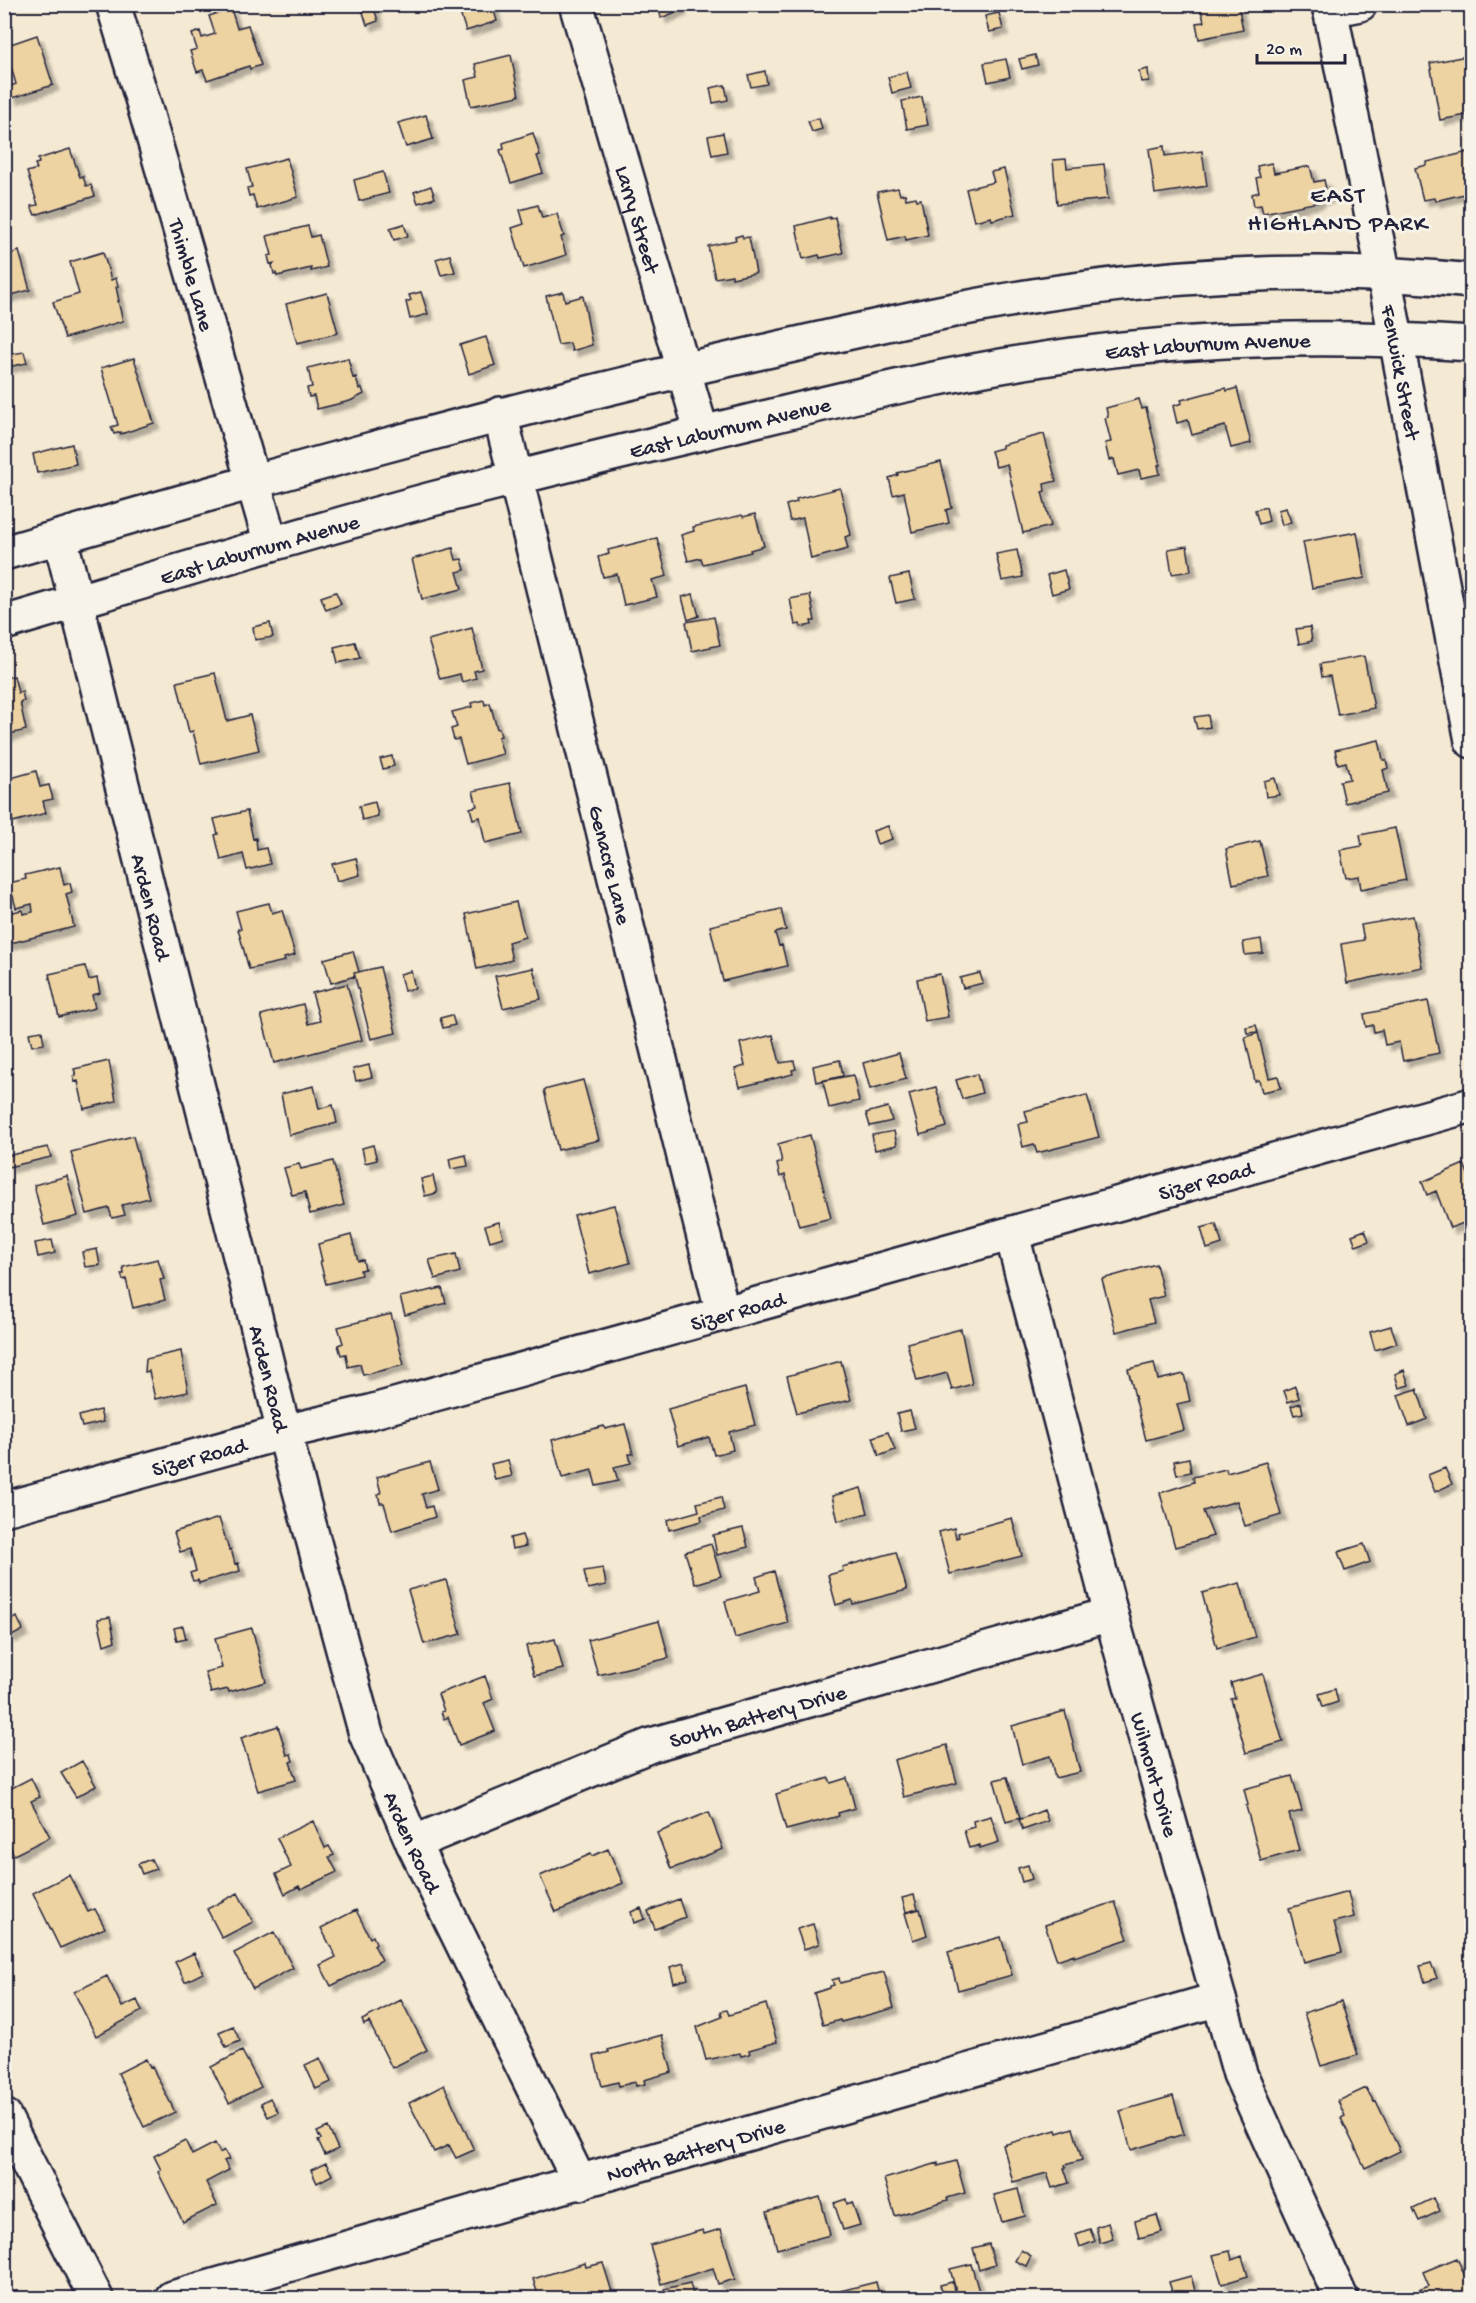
<svg xmlns="http://www.w3.org/2000/svg" width="1476" height="2303" font-family="'Gochi Hand',sans-serif">
  <style>
    .building { fill: #eed3a2; stroke: #22223b; stroke-width: 1.5; filter: url(#shadow) }
    .lines { fill: none; stroke-linecap: round; stroke-linejoin: round }
    .minor-casing { stroke: #22223b; stroke-width: 38 }
    .major-casing { stroke: #22223b; stroke-width: 38 }
    .minor { stroke: #f7f3e8; stroke-width: 33 }
    .major { stroke: #f7f3e8; stroke-width: 33 }
    .labels { text-anchor: middle; stroke-width: 6; stroke-linejoin: round; paint-order: stroke }
    .street-label { font-size: 22px; fill: #22223b; stroke: #f7f3e8 }
    .neighbourhood-label { font-size: 24px; letter-spacing: 1.5px; fill: #22223b; stroke: #f7f3e8 }
  </style>
  <defs>
    <filter id="shadow"><feDropShadow dx="5.5" dy="5.5" stdDeviation="1.5" flood-color="#0004"/></filter>
  </defs>
  <rect width="100%" height="100%" fill="#f4e9d3"/>
  <filter id="ink" filterUnits="userSpaceOnUse"><feTurbulence type="fractalNoise" baseFrequency=".0167" numOctaves="2"/><feDisplacementMap in="SourceGraphic" scale="12" xChannelSelector="R" yChannelSelector="G"/><feConvolveMatrix kernelMatrix="1 2 1 2 8 2 1 2 1" color-interpolation-filters="sRGB"/></filter>
  <g filter="url(#ink)">
    <path class="building" d="M457,4H492L497,21L466,31Z
      M658,4H680L681,10L661,18Z
      M1200,4H1238L1243,30L1199,39L1196,23L1204,22Z
      M373,5L378,21L367,25L362,9Z
      M231,9L237,28L248,25L261,65L250,69L249,66L207,80L203,70L197,72L190,51L197,49L192,34L200,31L202,38L215,34L209,16Z
      M999,13L1003,29L989,32L985,16Z
      M37,35L53,85L12,98L8,87L16,84L5,46Z
      M511,55L519,96L471,106L465,80L478,77L475,64Z
      M1035,55L1038,65L1022,69L1019,59Z
      M1472,55V114L1440,120L1430,63Z
      M1006,59L1010,77L988,82L984,63Z
      M1148,69L1149,81L1141,82L1139,71Z
      M765,71L767,84L751,87L748,75Z
      M907,72L911,88L892,93L888,77Z
      M725,85L728,100L713,103L710,88Z
      M922,97L928,125L907,129L902,101Z
      M426,115L433,139L406,147L398,123Z
      M819,118L822,129L812,132L808,121Z
      M533,133L540,155L537,156L543,173L511,183L500,150L504,149L503,143Z
      M723,133L727,152L712,155L708,136Z
      M1164,146L1165,156L1202,151L1207,186L1155,194L1149,149Z
      M70,149L80,177L83,176L86,186L91,185L95,196L35,215L31,206L38,205L27,172L37,169L35,164L39,163L38,159Z
      M1472,151V192L1435,201L1434,198L1423,200L1415,168L1427,165V162Z
      M287,158L298,197L257,209L253,195L249,196L247,188L252,187L247,169Z
      M1066,159L1067,168L1104,164L1108,199L1057,204L1053,160Z
      M1272,163L1274,173L1310,166L1314,182L1324,180L1328,198L1318,199L1319,202L1263,213L1261,205L1254,206L1252,194L1259,192L1256,178L1260,177L1257,166Z
      M1004,169L1015,214L992,220L991,217L974,221L966,189L994,182L991,172Z
      M383,172L389,193L359,201L354,180Z
      M431,186L435,198L418,203L414,192Z
      M898,188L900,195L905,194L906,199L916,197L917,200L921,199L928,235L906,240L905,236L888,240L877,192Z
      M538,205L542,218L557,214L564,236L561,237L566,255L524,268L512,228L524,224L520,210Z
      M830,217V219L835,217L843,253L820,258L819,255L803,259L796,226Z
      M404,224L408,236L394,240L390,228Z
      M308,226L311,237L319,235L327,267L311,271V268L277,276L276,273L274,274L272,265L275,263L270,264L268,256L272,255L267,236Z
      M742,235L743,238L749,237L756,273L732,278V275L715,278L708,246L736,240L735,237Z
      M19,251L30,290L4,297V256Z
      M103,252L111,280L116,278L118,286L116,287L119,301H118L123,321L65,338L53,302L79,294L70,262Z
      M450,255L455,272L441,275L436,259Z
      M421,292L428,314L410,319L406,302L411,300L409,295Z
      M563,292L565,301L583,296L592,345L572,351L570,343L558,345L546,296Z
      M327,293L338,333L297,343L286,304Z
      M486,337L495,365L469,374L460,345Z
      M24,352L27,363L7,367L5,355Z
      M134,358L154,423L121,434V432L114,434L111,427L118,425L101,368Z
      M348,358L353,378L356,377L359,389L362,388L364,394L350,401L317,409L314,396L309,397L307,388L312,387L308,368Z
      M1226,388L1227,391L1237,388L1251,443L1231,448L1225,426L1192,435L1188,420L1177,423L1173,406L1182,403L1181,400Z
      M1139,399L1142,409L1146,408L1160,465H1158L1160,474L1141,478L1139,470L1118,475L1114,459L1109,460L1105,443L1111,442L1105,418L1108,417L1106,408Z
      M1044,434L1056,481L1044,484L1045,491L1042,492L1051,526L1023,533L1007,464L996,467L991,451L1002,448V445Z
      M72,444L76,464L37,473L33,454Z
      M941,462L952,508L946,510L949,523L912,532L904,492L893,495L889,478L898,475L897,473Z
      M840,488L851,535L845,537L848,549L811,559L803,518L790,521L786,505L797,502L796,499Z
      M1266,507L1269,521L1259,524L1255,510Z
      M1286,508L1291,522L1282,525L1278,510Z
      M755,514L764,546L750,550L751,552L703,564L701,558L688,561L681,535L694,531L693,527L742,515L743,517Z
      M1357,532L1365,578L1312,588L1303,542Z
      M657,538L667,576L652,580L657,597L624,605L617,574L603,577L598,557L609,554L608,550Z
      M1187,546L1191,571L1172,574L1168,549Z
      M453,548L456,560L462,559L465,570L457,572L462,589L422,599L412,559Z
      M1017,550L1023,577L1002,581L996,554Z
      M1064,570L1069,589L1052,594L1047,575Z
      M909,574L915,599L896,603L890,578Z
      M336,592L341,604L326,610L321,597Z
      M693,594L699,616L688,620L682,597Z
      M810,595L815,621H811L812,625L801,627L800,624L795,625L790,599Z
      M714,617L720,645L692,651L686,622Z
      M270,623L273,637L255,640L253,627Z
      M1310,627L1312,641L1299,644L1296,629Z
      M472,628L482,669L474,671L476,678L462,682L460,674L440,679L428,640Z
      M355,642L360,658L338,663L334,647Z
      M1364,656L1374,708L1338,715L1330,676L1322,677L1320,664Z
      M215,673L227,721L250,715L259,750L201,764L193,731L189,732L177,682Z
      M14,676L18,693L22,691L24,701L20,702L26,730L6,735L4,678Z
      M484,700L485,705L490,703L497,729H499L501,736L498,737L503,754L466,764L459,739L454,740L451,729L457,727L452,712L472,707L471,703Z
      M1208,715L1210,727L1197,729L1194,717Z
      M1379,740L1383,760H1386L1388,768L1383,770L1388,793L1345,803L1340,781L1350,779L1346,762L1338,764L1335,750Z
      M392,756L394,766L383,769L380,759Z
      M36,771L40,787L49,785L53,799L43,801L46,813L13,822L4,791V780Z
      M1275,778L1279,795L1266,797L1264,781Z
      M510,783L522,834L485,843L480,817L473,819L470,808L477,806L473,791Z
      M375,802L378,816L362,820L359,806Z
      M247,811L253,839L256,838L257,850L266,848L270,864L247,870L243,854L221,860L215,835L218,834L214,819Z
      M888,826L892,839L877,844L873,831Z
      M1395,828L1406,880L1361,889L1359,876L1346,878L1340,850L1362,846L1360,835Z
      M1260,841L1268,876L1233,884L1226,849Z
      M356,858L360,875L337,881L332,864Z
      M60,867L64,885L70,883L72,892L66,894L74,927L7,944L4,934V914L22,910L23,914L33,912L32,904L16,908L13,896L9,897L7,889L11,888L9,883L26,879L25,875Z
      M516,902L525,937L508,942L512,960L477,969L466,914Z
      M269,903L272,913L282,910L295,955L284,958L285,961L249,969L238,929H241L236,911Z
      M781,909L786,930L775,933L779,946L782,945L787,966L723,981L710,926Z
      M1413,916L1422,967L1347,983L1341,944L1364,940L1361,925Z
      M1261,939L1263,953L1245,955L1243,942Z
      M353,951L359,972L354,973L355,976L331,983L324,959Z
      M85,966L89,980L97,978L100,993L92,995L95,1008L59,1017L49,974Z
      M380,967L396,1033L371,1039L354,973Z
      M533,968L541,999L503,1008L495,976Z
      M411,971L415,988L404,991L400,974Z
      M980,973L983,983L963,988L960,978Z
      M940,974L948,1017L925,1021L917,979Z
      M347,984L362,1040L274,1063L261,1015L303,1004L308,1024L320,1021L312,993Z
      M1428,1001L1439,1053L1403,1061L1399,1042L1385,1045L1382,1030L1374,1032L1373,1025L1366,1027L1364,1014Z
      M452,1015L455,1025L443,1028L440,1018Z
      M1256,1025L1258,1032L1247,1033L1246,1027Z
      M42,1031L44,1044L32,1046L29,1033Z
      M1258,1033L1269,1078L1278,1076L1281,1088L1262,1092L1259,1080L1255,1081L1245,1037Z
      M773,1035L780,1063L794,1061L796,1069L792,1070L793,1074L740,1087L735,1069L745,1066L740,1043Z
      M899,1053L906,1079L870,1089L863,1063Z
      M840,1060L843,1076L816,1082L813,1066Z
      M109,1061L116,1101L84,1109L78,1081L75,1082L73,1076L76,1075L74,1069Z
      M369,1065L372,1077L356,1081L353,1069Z
      M977,1074L982,1093L962,1099L956,1080Z
      M853,1075L859,1101L829,1108L823,1081Z
      M583,1080L599,1140L558,1150L544,1090Z
      M314,1086L319,1109L333,1105L337,1123L289,1135L281,1094Z
      M936,1087L947,1127L920,1135L909,1094Z
      M1087,1095L1099,1137L1037,1153L1034,1144L1023,1147L1018,1124L1028,1122L1025,1111Z
      M888,1107L892,1121L870,1126L866,1113Z
      M894,1131L897,1145L875,1150L872,1135Z
      M810,1135L831,1218L799,1226L785,1175L780,1177L777,1164L782,1162L778,1144Z
      M133,1136L149,1198L122,1205L125,1215L112,1218L109,1208L87,1214L71,1152Z
      M373,1145L377,1160L365,1163L362,1148Z
      M48,1147L51,1157L8,1167L6,1156Z
      M466,1155L468,1166L451,1169L449,1159Z
      M333,1161L344,1205L310,1214L305,1192L292,1195L284,1168L299,1164L301,1169Z
      M1464,1164L1472,1184V1220L1450,1228L1436,1191L1427,1195L1422,1182Z
      M67,1176L78,1216L44,1225L34,1185Z
      M433,1176L437,1193L425,1196L421,1179Z
      M614,1205L630,1263L589,1274L574,1215Z
      M499,1222L503,1237L490,1241L485,1226Z
      M1216,1224L1222,1244L1207,1249L1201,1228Z
      M1365,1230L1369,1241L1356,1246L1352,1235Z
      M351,1235L358,1261L363,1260L365,1269L360,1270L361,1275L326,1284L320,1261H322L318,1244Z
      M52,1240L55,1253L38,1257L35,1243Z
      M97,1249L100,1265L85,1267L82,1252Z
      M456,1254L460,1272L435,1279L429,1260Z
      M1472,1257V1279L1464,1260Z
      M158,1259L164,1279L160,1280L165,1300L133,1308L126,1279L123,1280L121,1274H124L123,1267Z
      M1156,1264L1164,1296L1148,1300L1154,1322L1116,1332L1102,1279Z
      M442,1288L446,1303L405,1315L400,1297Z
      M391,1314L404,1365L363,1375L360,1364L348,1367L346,1354L341,1355L338,1345L343,1343L338,1327Z
      M1391,1326L1397,1343L1375,1350L1370,1332Z
      M961,1329L972,1384L952,1390L947,1373L917,1381L907,1343Z
      M181,1351L188,1392L155,1399L149,1371L145,1372L146,1359Z
      M841,1361L851,1400L797,1413L787,1376Z
      M1154,1363L1158,1380L1184,1374L1190,1401L1177,1404L1184,1430L1146,1440L1128,1369Z
      M1404,1370L1409,1385L1399,1388L1395,1374Z
      M1295,1386L1299,1398L1288,1402L1284,1391Z
      M745,1388L755,1425L729,1432L733,1450L714,1455L709,1437L678,1446L668,1409Z
      M1417,1389L1427,1419L1409,1426L1398,1395Z
      M1301,1403L1303,1413L1294,1415L1291,1406Z
      M100,1410L103,1422L82,1427L79,1416Z
      M910,1411L915,1428L901,1431L897,1414Z
      M625,1424L633,1454H629L631,1463L614,1467L618,1481L596,1486L592,1470L562,1478L552,1440L604,1426L605,1429Z
      M888,1432L895,1450L879,1456L873,1437Z
      M1189,1458L1191,1472L1177,1475L1174,1461Z
      M508,1460L512,1476L495,1480L491,1464Z
      M430,1462L438,1489L422,1494L426,1508L432,1506L435,1517L392,1531L384,1503H380L378,1494L381,1493L377,1477Z
      M1266,1462L1281,1515L1245,1526L1237,1501L1203,1511L1213,1536L1175,1547L1160,1493L1194,1482L1193,1477L1226,1469L1227,1473Z
      M1445,1468L1452,1484L1435,1492L1428,1475Z
      M861,1488L868,1513L838,1521L832,1496Z
      M721,1497L724,1510L701,1516L702,1521L669,1530L667,1520L699,1511L697,1503Z
      M219,1518L229,1550L231,1549L235,1564L238,1563L240,1571L199,1583L198,1580L193,1581L190,1573L196,1571L190,1549L180,1552L174,1532Z
      M1012,1518L1022,1556L950,1574L939,1532L954,1528L956,1538L959,1537L958,1533Z
      M743,1528L748,1547L717,1555L713,1535Z
      M522,1535L526,1546L512,1549L510,1538Z
      M711,1544L721,1576L695,1584L685,1552Z
      M1364,1544L1370,1562L1345,1571L1338,1552Z
      M896,1552L907,1590L853,1604L852,1600L836,1605L828,1575L843,1571L842,1567Z
      M603,1568L606,1585L588,1589L584,1571Z
      M774,1571L788,1623L735,1638L725,1601L760,1591L756,1577Z
      M446,1580L461,1634L424,1644L408,1590Z
      M1240,1583L1255,1637L1217,1648L1202,1593Z
      M17,1617L23,1630L10,1637L4,1623Z
      M110,1617L115,1641L104,1645L98,1619Z
      M659,1621L669,1658L598,1675L588,1640Z
      M183,1626L186,1639L177,1641L174,1628Z
      M252,1628L266,1682L229,1692L228,1689L211,1693L205,1672L222,1668L215,1638Z
      M555,1639L563,1669L534,1676L526,1646Z
      M1263,1674L1283,1742L1246,1753L1231,1699L1235,1698L1231,1683Z
      M485,1676L493,1699L484,1703L495,1731L459,1745L448,1717L444,1719L441,1712L444,1711L438,1694Z
      M1335,1689L1338,1702L1323,1707L1319,1694Z
      M1065,1711L1080,1772L1055,1778L1050,1756L1022,1764L1012,1726Z
      M278,1726L287,1755L291,1754L293,1761L290,1762L296,1780L258,1791L241,1738Z
      M947,1745L957,1783L904,1797L894,1760Z
      M82,1761L96,1786L76,1797L61,1773Z
      M1292,1776L1302,1811L1289,1814L1299,1850L1261,1861L1246,1806L1248,1805L1244,1789Z
      M1007,1777L1020,1818L1006,1822L994,1780Z
      M31,1778L40,1797L31,1801L50,1837L14,1855L4,1835V1792Z
      M829,1778L831,1783L847,1778L855,1808L838,1813L839,1816L786,1830L776,1794Z
      M1044,1810L1048,1821L1023,1830L1019,1820Z
      M709,1812L723,1849L671,1869L657,1833Z
      M991,1816L999,1842L980,1848V1845L969,1848L964,1830L974,1827L973,1821Z
      M313,1821L325,1848L329,1846L334,1855L329,1857L337,1872L301,1889L299,1886L285,1894L276,1874L291,1867L277,1838Z
      M608,1849L623,1883L556,1912L540,1876L591,1854L592,1856Z
      M151,1859L156,1869L142,1874L138,1864Z
      M1028,1865L1032,1879L1022,1882L1018,1868Z
      M69,1875L88,1912L95,1909L105,1928L60,1948L33,1893Z
      M1348,1892L1354,1917L1334,1922L1342,1952L1304,1962L1289,1908Z
      M238,1893L253,1922L222,1938L207,1909Z
      M914,1895L918,1909L906,1912L902,1898Z
      M679,1899L685,1917L655,1929L648,1911Z
      M1115,1902L1128,1939L1074,1957V1954L1057,1960L1045,1925Z
      M641,1908L645,1919L634,1923L631,1912Z
      M920,1909L927,1935L913,1940L905,1913Z
      M356,1910L370,1938L373,1936L376,1943L374,1945L382,1960L331,1986L320,1965L336,1957L321,1928Z
      M813,1924L819,1944L804,1949L797,1929Z
      M274,1932L293,1968L253,1989L234,1953Z
      M1001,1937L1012,1975L958,1990L948,1952Z
      M194,1953L203,1973L185,1982L175,1962Z
      M684,1963L688,1979L674,1983L670,1967Z
      M1431,1963L1437,1978L1425,1982L1420,1966Z
      M884,1972L894,2008L841,2022L840,2020L823,2025L814,1993L830,1988V1986L834,1985L832,1980L839,1978L840,1983Z
      M107,1976L122,2007L137,2000L142,2011L96,2036L74,1992Z
      M401,2000L427,2050L392,2068L369,2022L364,2025L362,2020Z
      M1341,2001L1358,2055L1321,2066L1304,2013Z
      M766,2004L777,2042L749,2050L750,2054L741,2056L740,2053L706,2060L697,2027L722,2017L721,2011L727,2010L729,2015Z
      M233,2026L240,2041L226,2047L219,2032Z
      M662,2035L672,2072L644,2080L645,2084L636,2086L635,2082L619,2086L618,2082L602,2086L594,2056L609,2052L608,2050Z
      M242,2051L261,2087L229,2103L211,2067Z
      M320,2058L331,2082L316,2089L305,2065Z
      M146,2059L150,2068L152,2067L175,2112L144,2127L118,2073Z
      M444,2085L474,2150L456,2158L449,2145L434,2152L409,2103Z
      M1366,2088L1374,2102L1376,2101L1400,2151L1365,2168L1341,2118L1345,2116L1338,2101Z
      M1173,2096L1184,2134L1131,2150L1120,2111Z
      M270,2098L278,2112L268,2117L261,2103Z
      M328,2127L338,2149L325,2155L318,2140L321,2139L317,2132Z
      M1073,2128L1082,2160L1065,2165L1066,2168H1064L1069,2183L1052,2188L1047,2173L1013,2182L1003,2145L1056,2130L1057,2133Z
      M185,2140L192,2155L215,2143L220,2153L224,2150L229,2159L224,2161L229,2170L206,2182L217,2205L183,2222L158,2172L161,2170L154,2156Z
      M956,2161L965,2193L947,2198L948,2200L895,2216L884,2179L938,2163V2166Z
      M326,2163L332,2175L317,2183L311,2170Z
      M1018,2189L1025,2216L1002,2222L994,2195Z
      M820,2197L830,2235L777,2249L767,2212Z
      M1434,2198L1440,2211L1419,2221L1413,2208Z
      M846,2199L847,2204L852,2202L860,2225L843,2230L834,2203Z
      M1157,2215L1162,2232L1139,2238L1135,2221Z
      M1108,2223L1113,2239L1100,2243L1096,2227Z
      M721,2229L735,2279L718,2284L713,2268L661,2284L650,2245L703,2230L704,2234Z
      M1090,2229L1095,2241L1080,2247L1076,2234Z
      M989,2244L995,2265L979,2270L973,2248Z
      M1021,2250L1031,2256L1026,2266L1015,2261Z
      M1230,2251L1232,2260L1242,2256L1248,2276L1222,2284L1213,2255Z
      M1457,2258L1472,2292V2298H1423L1419,2290L1429,2286L1423,2272Z
      M585,2263L586,2267L603,2263L613,2295L602,2298H539L533,2279Z
      M971,2264L980,2295L958,2298L950,2269Z
      M1191,2276L1197,2298H1174L1169,2282Z
      M876,2282L880,2298H842L840,2291Z
      M952,2282L956,2298H944L940,2285Z
      M690,2283L694,2298H666L664,2289Z"/>
    <g class="lines">
      <defs>
        <g id="minor">
          <path id="s1" d="M113,4L144,105L271,544"/>
          <path id="s2" d="M576,4L702,433"/>
          <path id="s3" d="M1329,4L1384,275L1472,741"/>
          <path d="M1330,10L1360,4"/>
          <path id="s4" d="M500,414L723,1314"/>
          <path id="s5" d="M60,537L284,1432L366,1734L413,1843L580,2183"/>
          <path id="s6" d="M1012,1235L1111,1614L1240,2074L1341,2298"/>
          <path id="s7" d="M4,1509L284,1432L370,1412L1472,1105"/>
          <path id="s8" d="M413,1843L651,1745L1111,1614"/>
          <path d="M4,2116L96,2298"/>
          <path id="s9" d="M172,2298L1219,1999"/>
        </g>
        <g id="major">
          <path d="M4,553C255,480 507,409 762,352C865,329 968,304 1073,290C1199,272 1345,267 1472,281"/>
          <path id="s10" d="M4,623C147,581 289,537 432,499C517,477 603,456 689,436C816,406 943,372 1072,355C1204,337 1339,335 1472,344"/>
        </g>
      </defs>
      <use href="#minor" class="minor-casing"/>
      <use href="#major" class="major-casing"/>
      <use href="#minor" class="minor"/>
      <use href="#major" class="major"/>
    </g>
  </g>
  <g class="labels">
    <g class="street-label">
      <text dy="8" stroke="none"><textPath href="#s2" startOffset="224">Larry Street</textPath></text>
      <text dy="8" stroke="none"><textPath href="#s1" startOffset="282">Thimble Lane</textPath></text>
      <text dy="8" stroke="none"><textPath href="#s10" startOffset="1238">East Laburnum Avenue</textPath></text>
      <text dy="8" stroke="none"><textPath href="#s3" startOffset="375">Fenwick Street</textPath></text>
      <text dy="8" stroke="none"><textPath href="#s10" startOffset="752">East Laburnum Avenue</textPath></text>
      <text dy="8" stroke="none"><textPath href="#s10" startOffset="266">East Laburnum Avenue</textPath></text>
      <text dy="8" stroke="none"><textPath href="#s4" startOffset="464">Genacre Lane</textPath></text>
      <text dy="8" stroke="none"><textPath href="#s5" startOffset="381">Arden Road</textPath></text>
      <text dy="8" stroke="none"><textPath href="#s7" startOffset="1246">Sizer Road</textPath></text>
      <text dy="8" stroke="none"><textPath href="#s7" startOffset="760">Sizer Road</textPath></text>
      <text dy="8" stroke="none"><textPath href="#s5" startOffset="867">Arden Road</textPath></text>
      <text dy="8" stroke="none"><textPath href="#s7" startOffset="202">Sizer Road</textPath></text>
      <text dy="8" stroke="none"><textPath href="#s8" startOffset="368">South Battery Drive</textPath></text>
      <text dy="8" stroke="none"><textPath href="#s6" startOffset="558">Wilmont Drive</textPath></text>
      <text dy="8" stroke="none"><textPath href="#s5" startOffset="1353">Arden Road</textPath></text>
      <text dy="8" stroke="none"><textPath href="#s9" startOffset="544">North Battery Drive</textPath></text>
    </g>
    <g class="neighbourhood-label">
      <text x="1338" y="202">EAST<tspan x="1338" dy="28">HIGHLAND PARK</tspan></text>
    </g>
  </g>
  <rect width="1476" height="2303" fill="none" stroke="#f7f3e8" stroke-width="24"/>
  <rect x="12" y="12" width="1452" height="2279" fill="none" stroke="#22223b" stroke-width="2" filter="url(#ink)"/>
  <path d="M1257 54v9h88v-9" fill="none" stroke="#22223b" stroke-width="3"/>
  <text x="1266" y="54" font-size="18" fill="#22223b" stroke="#f7f3e8" stroke-width="4.5" paint-order="stroke">20 m</text>
</svg>
